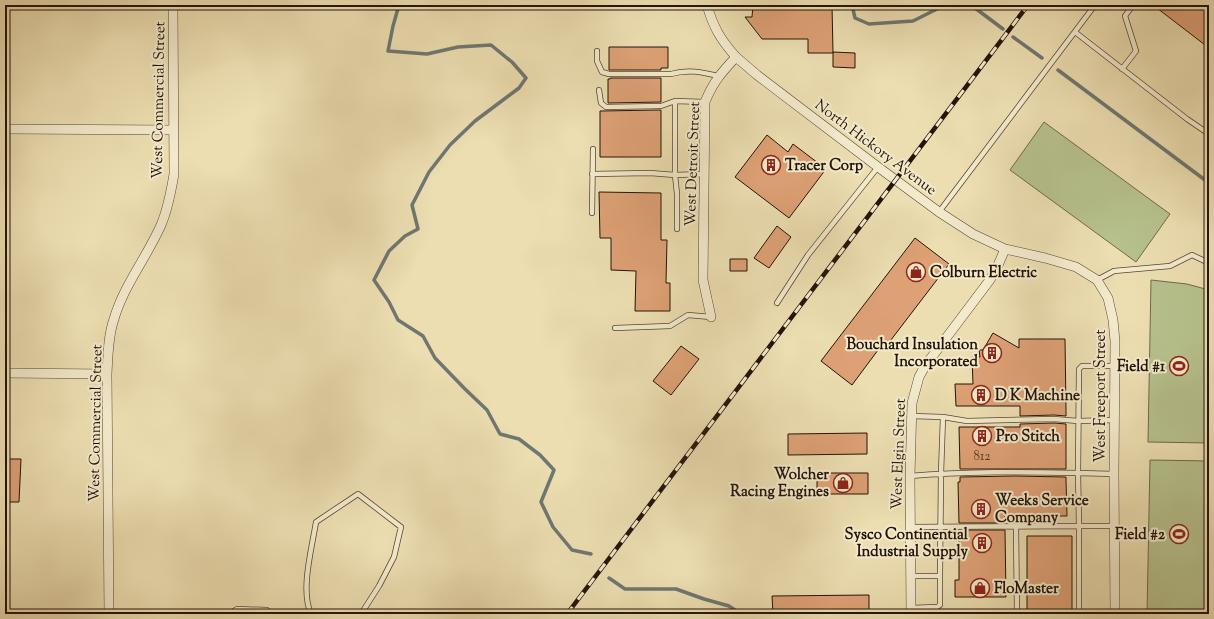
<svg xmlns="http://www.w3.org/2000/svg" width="1214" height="619" font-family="'Sorts Mill Goudy',serif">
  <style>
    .green { fill: #b6c18d; stroke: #6d6a4a }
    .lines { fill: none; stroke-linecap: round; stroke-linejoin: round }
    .stream { stroke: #6e7771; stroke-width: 3.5 }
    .building { fill: #dda175; stroke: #241407 }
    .service-casing { stroke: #564632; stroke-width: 6 }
    .minor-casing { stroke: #564632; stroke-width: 10 }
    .service { stroke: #f3eacc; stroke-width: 4.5 }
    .minor { stroke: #f3eacc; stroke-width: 9 }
    .rail-casing { stroke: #241407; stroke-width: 4.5 }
    .rail { stroke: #f3eacc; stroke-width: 3; stroke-dasharray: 9; stroke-linecap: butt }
    .labels { text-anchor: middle; stroke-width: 4; stroke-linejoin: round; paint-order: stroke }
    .number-label { font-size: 13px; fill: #523722 }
    .street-label { font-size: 15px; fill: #241407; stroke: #f3eacc }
    .poi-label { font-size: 15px; font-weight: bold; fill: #241407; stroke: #f3eacc; text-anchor: start }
  </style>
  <rect width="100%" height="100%" fill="#ecdeb1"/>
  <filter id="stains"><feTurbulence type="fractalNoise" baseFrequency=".005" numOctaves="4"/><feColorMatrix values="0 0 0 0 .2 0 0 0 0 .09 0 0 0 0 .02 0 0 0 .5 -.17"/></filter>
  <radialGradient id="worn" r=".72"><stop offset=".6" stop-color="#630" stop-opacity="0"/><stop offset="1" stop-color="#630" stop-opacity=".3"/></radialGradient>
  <path class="green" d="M1044,122L1170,214L1136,262L1010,170Z
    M1151,280L1187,284L1209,290V443L1148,442Z
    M1150,460L1209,461V614H1147Z"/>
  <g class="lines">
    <path class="stream" d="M399,5L393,26L388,51L427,54L458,47L491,45L512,62L526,78L519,88L475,121L450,145L429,172L412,205L418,229L405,236L389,251L374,280L389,302L398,320L423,336L435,358L465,389L487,410L500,434L519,439L540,455L554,470L541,502L553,527L572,550L591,554
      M852,5L855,18L869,24L913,21L937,9L944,5
      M971,5L1003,29
      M1013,37L1042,58
      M1058,70L1209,183
      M609,578L625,589H676L704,599L729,606L741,614"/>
  </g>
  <path class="building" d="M753,5H832L833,53H808V39H762L745,17H752Z
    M1153,5H1209V48Z
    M609,47H668V68H661V70H609Z
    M833,52L855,53V68L833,67Z
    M610,78H661V102L608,103V79H610Z
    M661,110V157H600V111Z
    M767,135L788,152L793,144L826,169L789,218L735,177Z
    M599,192L661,193V240H667L666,283H670V311H635L636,271L611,270V238H600Z
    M777,226L791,237L769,268L754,258Z
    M915,238L949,264L884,349L881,346L852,385L821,361Z
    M730,259H747V271H730Z
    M993,333L1019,348V339H1065L1066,409V416L1054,415L1020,416V406H956L955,384H973L972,357H980L979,350H983Z
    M681,346L699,359L671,395L653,381Z
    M1054,423L1066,424V469H960L959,427H1020V424Z
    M867,433V454L788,455V434Z
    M8,459H21L19,502H5V472H8Z
    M817,473H868V494H817Z
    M1015,476L1066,477V480L1067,516H1005V523H959L958,482H960V477Z
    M959,530H1005L1006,597H955V580H959Z
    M1027,536H1072V614H1027Z
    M869,595V613L773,614L772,596Z"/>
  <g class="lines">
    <defs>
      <path id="service" d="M1075,32L1187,119L1209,134
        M597,51V61L602,72L609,74H671C687,69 702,72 718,76
        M1122,69L1136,51L1125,16L1133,5
        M599,90L601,103L606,107L661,106L675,101L705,102
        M675,101V175L677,194V229
        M592,174L650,173L675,175L704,174
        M939,212L1095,5
        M592,213L593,149
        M1097,280L1114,271L1170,266L1192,255L1209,263
        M777,303L808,255L878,167
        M615,328L670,326L688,315L711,317
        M911,416L943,417L967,421L1054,419L1078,421L1115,420
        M1114,474L1078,473L1079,369L1082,366H1115
        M910,476C966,471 1022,472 1078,473L1079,526H1115
        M1016,526L1017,614
        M911,527L1079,526V614
        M911,576H940V605L937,607L911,608
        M940,576L941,473L943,417
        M229,614L237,609L267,610L272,614
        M311,614C300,590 312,548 316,522L358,494L401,527L394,557L379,586L361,614"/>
      <path id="minor" d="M707,5C713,27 721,40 736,57C722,72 713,82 705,102L703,280L711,317
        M736,57L757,75L878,167L939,212L973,234L1005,249L1045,258L1076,267L1097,280L1108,298L1113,320L1115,341L1114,474L1115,614
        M5,129L173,130
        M5,373L107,374
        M109,614L107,374C108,356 108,336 114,319C124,285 147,257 161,225C168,209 171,192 174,174L173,5
        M911,614L910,476L912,403L919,377L925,366L989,281L996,270L1005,249"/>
    </defs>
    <use href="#service" class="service-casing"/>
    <use href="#minor" class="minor-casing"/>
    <use href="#service" class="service"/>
    <use href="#minor" class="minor"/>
    <defs>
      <path id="rail" d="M567,614L1028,5"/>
    </defs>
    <use href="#rail" class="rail-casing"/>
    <use href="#rail" class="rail"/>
  </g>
  <defs>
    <symbol id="building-ring" viewBox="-11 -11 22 22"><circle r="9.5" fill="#f3eacc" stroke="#8f2418" stroke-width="1.5"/><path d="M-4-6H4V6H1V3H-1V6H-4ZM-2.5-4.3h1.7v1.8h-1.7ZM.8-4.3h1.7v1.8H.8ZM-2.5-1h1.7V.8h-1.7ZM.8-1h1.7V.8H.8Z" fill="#8f2418"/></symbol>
    <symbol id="shop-ring" viewBox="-11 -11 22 22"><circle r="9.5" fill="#f3eacc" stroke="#8f2418" stroke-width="1.5"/><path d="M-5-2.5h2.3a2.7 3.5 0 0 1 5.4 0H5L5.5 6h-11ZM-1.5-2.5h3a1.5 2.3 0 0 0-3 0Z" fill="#8f2418"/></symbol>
    <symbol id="stadium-ring" viewBox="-11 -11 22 22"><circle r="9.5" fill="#f3eacc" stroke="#8f2418" stroke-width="1.5"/><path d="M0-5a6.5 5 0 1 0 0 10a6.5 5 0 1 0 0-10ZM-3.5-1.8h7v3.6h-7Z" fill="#8f2418"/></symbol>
  </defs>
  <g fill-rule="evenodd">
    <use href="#building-ring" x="760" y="154" width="22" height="22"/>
    <use href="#shop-ring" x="905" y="261" width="22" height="22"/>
    <use href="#building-ring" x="981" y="342" width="22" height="22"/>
    <use href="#stadium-ring" x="1168" y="355" width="22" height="22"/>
    <use href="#building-ring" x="970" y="384" width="22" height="22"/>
    <use href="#building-ring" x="971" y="425" width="22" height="22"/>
    <use href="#shop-ring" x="832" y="472" width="22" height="22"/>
    <use href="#building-ring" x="970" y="498" width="22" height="22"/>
    <use href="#stadium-ring" x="1168" y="523" width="22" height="22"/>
    <use href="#building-ring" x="971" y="532" width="22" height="22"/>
    <use href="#shop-ring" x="969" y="577" width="22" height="22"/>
  </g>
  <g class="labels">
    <g class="number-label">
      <text x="982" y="460">812</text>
    </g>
    <g class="street-label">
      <text transform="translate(158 100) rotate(-89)" y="5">West Commercial Street</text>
      <text transform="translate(876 147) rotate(37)" y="5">North Hickory Avenue</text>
      <text transform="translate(692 164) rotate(-88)" y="5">West Detroit Street</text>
      <text transform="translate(1100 396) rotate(-90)" y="5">West Freeport Street</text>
      <text transform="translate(95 423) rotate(-89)" y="5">West Commercial Street</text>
      <text transform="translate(898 454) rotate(-88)" y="5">West Elgin Street</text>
    </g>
    <g class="poi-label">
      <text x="785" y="170">Tracer Corp</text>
      <text x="930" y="277">Colburn Electric</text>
      <text x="978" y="349" text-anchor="end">Bouchard Insulation<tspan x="978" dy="17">Incorporated</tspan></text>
      <text x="1165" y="371" text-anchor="end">Field #1</text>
      <text x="995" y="400">D K Machine</text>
      <text x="996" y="441">Pro Stitch</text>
      <text x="829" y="479" text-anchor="end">Wolcher<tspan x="829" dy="17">Racing Engines</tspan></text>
      <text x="995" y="505">Weeks Service<tspan x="995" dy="17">Company</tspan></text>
      <text x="968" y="539" text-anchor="end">Sysco Continential<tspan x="968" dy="17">Industrial Supply</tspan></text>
      <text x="1165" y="539" text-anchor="end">Field #2</text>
      <text x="994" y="593">FloMaster</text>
    </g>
  </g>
  <rect width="1214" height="619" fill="none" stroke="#ecdeb1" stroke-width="20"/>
  <rect x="6" y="6" width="1202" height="607" fill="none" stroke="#241407" stroke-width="2"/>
  <rect x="10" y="10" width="1194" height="599" fill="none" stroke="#241407"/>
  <rect width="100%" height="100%" filter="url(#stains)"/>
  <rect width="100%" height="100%" fill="url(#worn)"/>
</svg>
